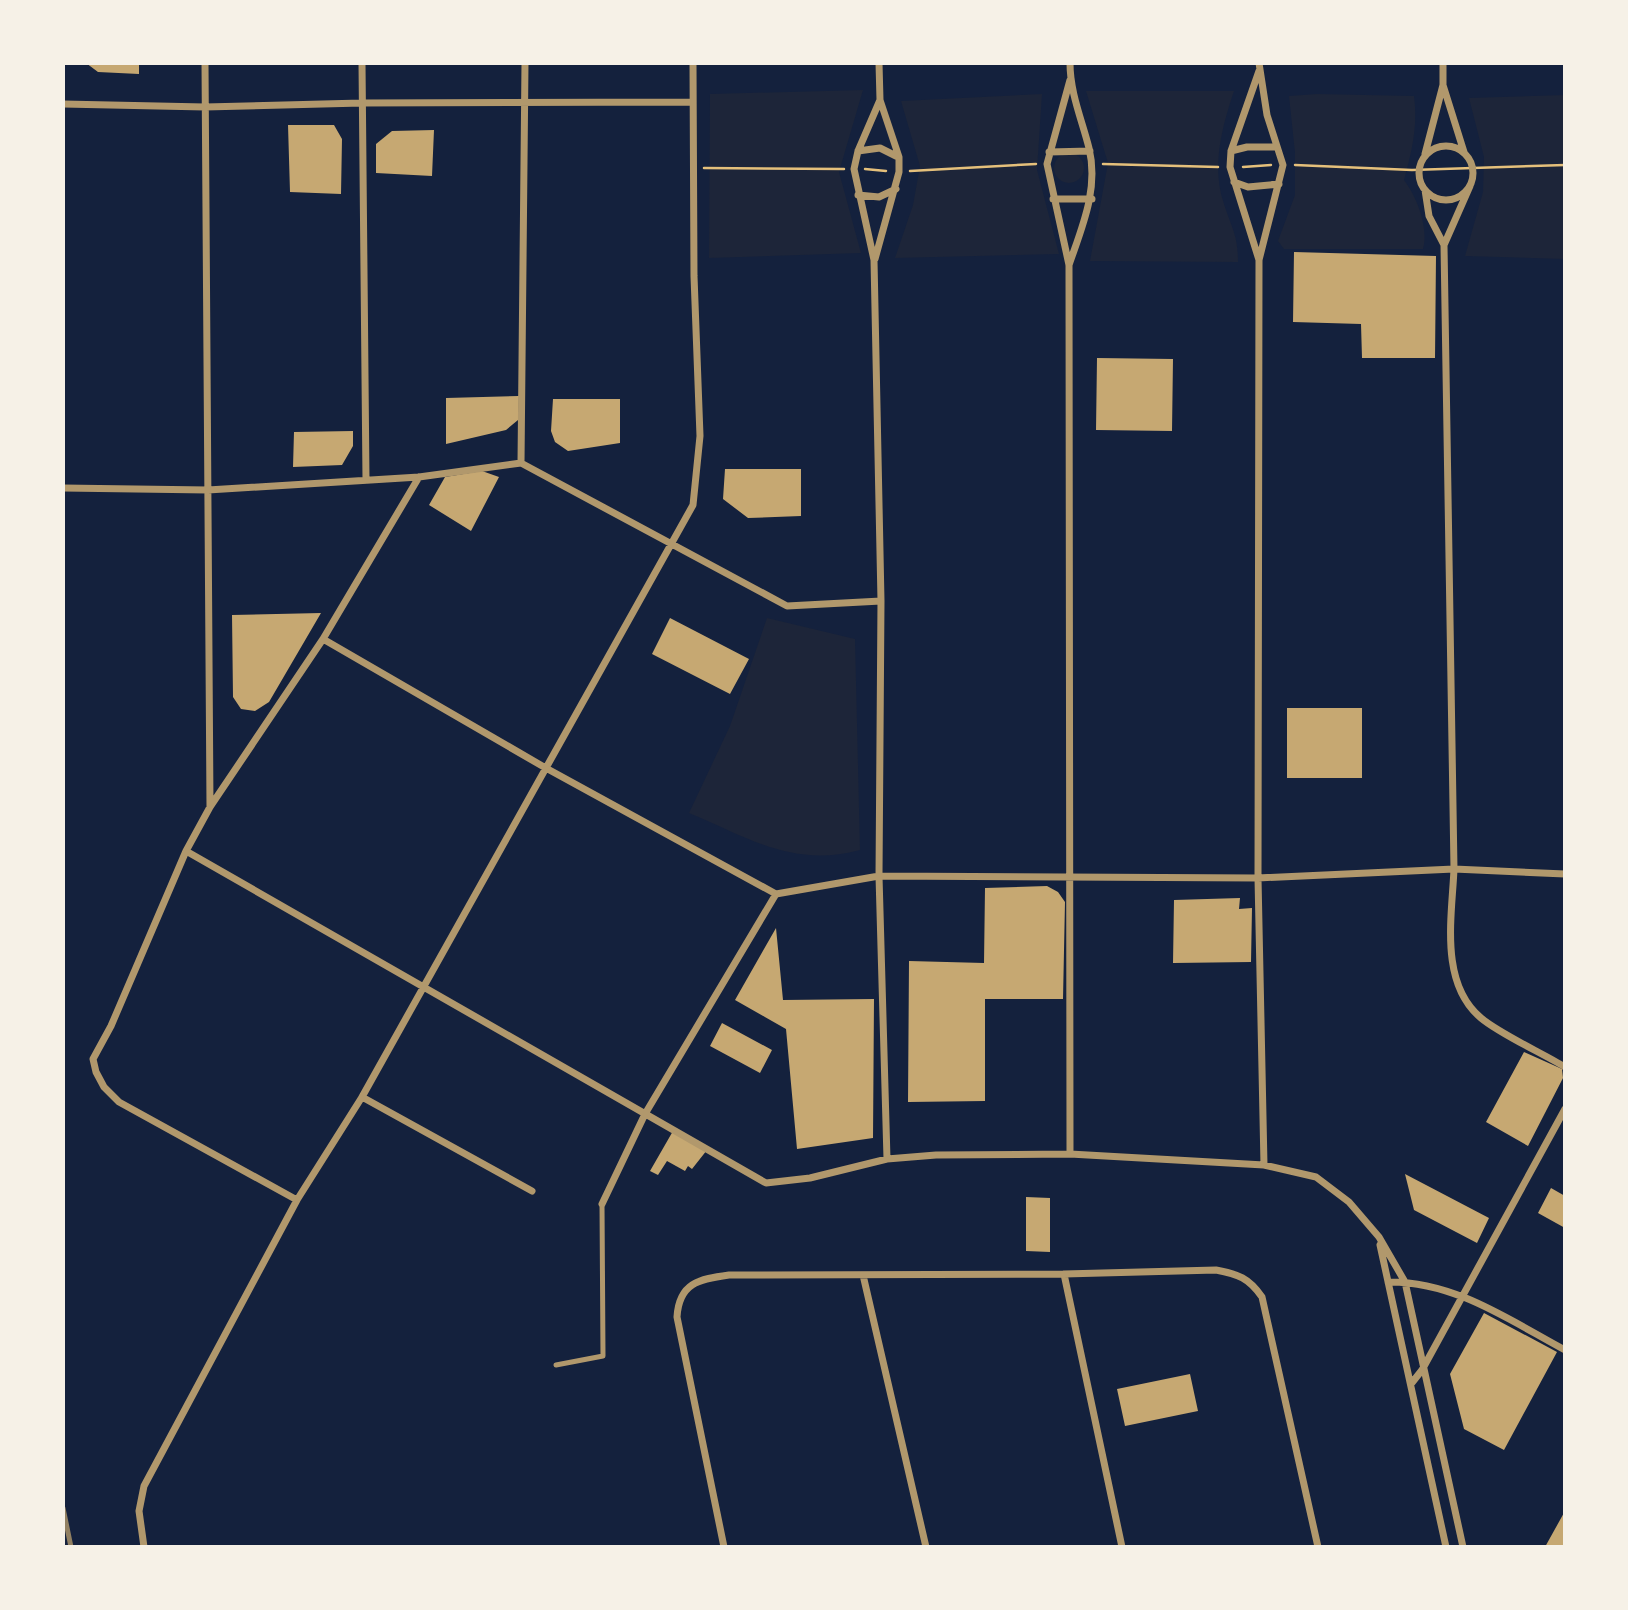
<svg xmlns="http://www.w3.org/2000/svg" width="1628" height="1610" font-family="'IBM Plex Sans',sans-serif">
  <style>
    .green { fill: #1d2539 }
    .building { fill: #c6a872 }
    .lines { fill: none; stroke-linecap: round; stroke-linejoin: round }
    .path { stroke: #e5c07b; stroke-width: 2.5 }
    .service { stroke: #b1986c; stroke-width: 5 }
    .minor { stroke: #b1986c; stroke-width: 7 }
    .rail { stroke: #918062; stroke-width: 5 }
  </style>
  <rect width="100%" height="100%" fill="#14213d"/>
  <path class="green" d="M863,90L839,172L861,253L709,258L710,94Z
    M1086,91H1234C1222,127 1211,167 1224,204C1232,229 1238,235 1238,262L1090,261L1108,163Z
    M1042,94L1037,170L1059,254L895,258L913,205L920,166L901,101Z
    M1317,94L1414,96C1418,126 1412,151 1404,180C1417,197 1429,228 1423,249H1284L1278,241L1295,195V153L1289,96Z
    M1565,95V259L1465,256L1483,192L1484,157L1469,98Z
    M1054 168a15 15 0 1 1 30 0a15 15 0 1 1-30 0Z
    M767,618L855,639L860,850C793,868 749,838 689,813L730,726Z"/>
  <path class="building" d="M86,63H139V74L98,72Z
    M288,125H334L342,139L341,194L290,192Z
    M434,130L432,176L376,173V144L392,131Z
    M1294,252L1436,256L1435,358H1362L1361,324L1293,322Z
    M1097,358L1173,359L1172,431L1096,430Z
    M519,396L518,420L506,430L446,444V398Z
    M553,399H620V443L568,451L555,442L551,431Z
    M353,431V446L342,465L293,467L294,432Z
    M725,469H801V516L748,518L723,499Z
    M482,471L499,477L471,531L429,505L445,477Z
    M321,613L269,702L255,711L241,709L233,697L232,615Z
    M670,618L749,659L730,694L652,654Z
    M1287,708H1362V778H1287Z
    M1047,886L1058,892L1065,902L1063,999H985V1101L908,1102L909,961L984,963L985,888Z
    M1240,898L1239,909L1252,908L1251,962L1173,963L1174,900Z
    M776,928L783,1000L874,999L873,1138L797,1149L786,1029L735,1000Z
    M722,1023L772,1050L760,1073L710,1046Z
    M1524,1052L1562,1069L1563,1078L1528,1146L1486,1122Z
    M673,1131L707,1150L692,1169L688,1166L685,1171L667,1161L658,1175L650,1171Z
    M1405,1174L1489,1218L1477,1243L1414,1210Z
    M1551,1188L1565,1196V1228L1538,1213Z
    M1026,1197L1050,1198V1252L1026,1251Z
    M1484,1313L1557,1352L1504,1450L1464,1429L1450,1374Z
    M1190,1374L1198,1411L1125,1426L1117,1389Z
    M1565,1511V1547H1545Z"/>
  <g class="lines">
    <path class="path" d="M1103,164L1218,167
      M1295,165L1412,170L1565,165
      M1243,167L1271,165
      M704,168L844,169
      M865,169L886,171
      M910,171L1036,164"/>
    <path class="service" d="M556,1365L603,1356L602,1204"/>
    <path class="minor" d="M205,63L210,807
      M362,63L366,480
      M1259,63L1267,115L1283,165L1259,260L1258,878L1264,1165
      M1443,63V85
      M1070,80L1047,164L1069,265L1070,1154
      M880,100L858,151L854,169L874,260L881,601L879,876L887,1159
      M63,104L205,107L362,103L693,102
      M1419 173a27 27 0 1 1 54 0a27 27 0 1 1-54 0Z
      M858,151L880,148L898,157
      M1231,151L1247,147H1276
      M1049,152L1090,151
      M1425,154L1443,85L1464,152
      M1234,182L1248,187L1279,184
      M1470,186L1444,245L1454,869C1452,916 1439,983 1481,1018C1500,1034 1542,1053 1565,1067
      M1425,190L1429,216L1444,245
      M858,195L879,197L896,189
      M1053,199H1092
      M875,259L899,172V157L880,100L879,63
      M1259,260L1230,167L1231,151L1259,71
      M1069,265C1082,227 1099,189 1089,148C1082,120 1070,93 1070,63
      M521,463L525,63
      M521,463L787,606L881,601
      M63,488L208,490L419,477L521,463
      M323,639L544,767L776,894L879,876L1258,878L1454,869L1565,874
      M186,851L766,1183L810,1178L887,1159L936,1155L1070,1154L1264,1165L1316,1177L1349,1202L1379,1237L1405,1282L1463,1547
      M362,1097L532,1191
      M297,1200L119,1102L104,1087L96,1072L93,1059L111,1026L186,851L210,807L323,639L419,477
      M602,1204L645,1114L776,894
      M1380,1245L1446,1547
      M1064,1274L1122,1547
      M863,1275L926,1547
      M1388,1282C1454,1281 1509,1320 1565,1350
      M1411,1384L1422,1370L1565,1109
      M144,1547L139,1511L144,1486L297,1200L362,1097L693,505L700,436L694,276L693,63
      M724,1547L677,1317C679,1283 699,1279 729,1275L1064,1274L1216,1270C1238,1274 1249,1278 1262,1297L1318,1547"/>
    <path class="rail" d="M63,1508L71,1547"/>
  </g>
  <rect width="1628" height="1610" fill="none" stroke="#f6f1e7" stroke-width="130"/>
</svg>
